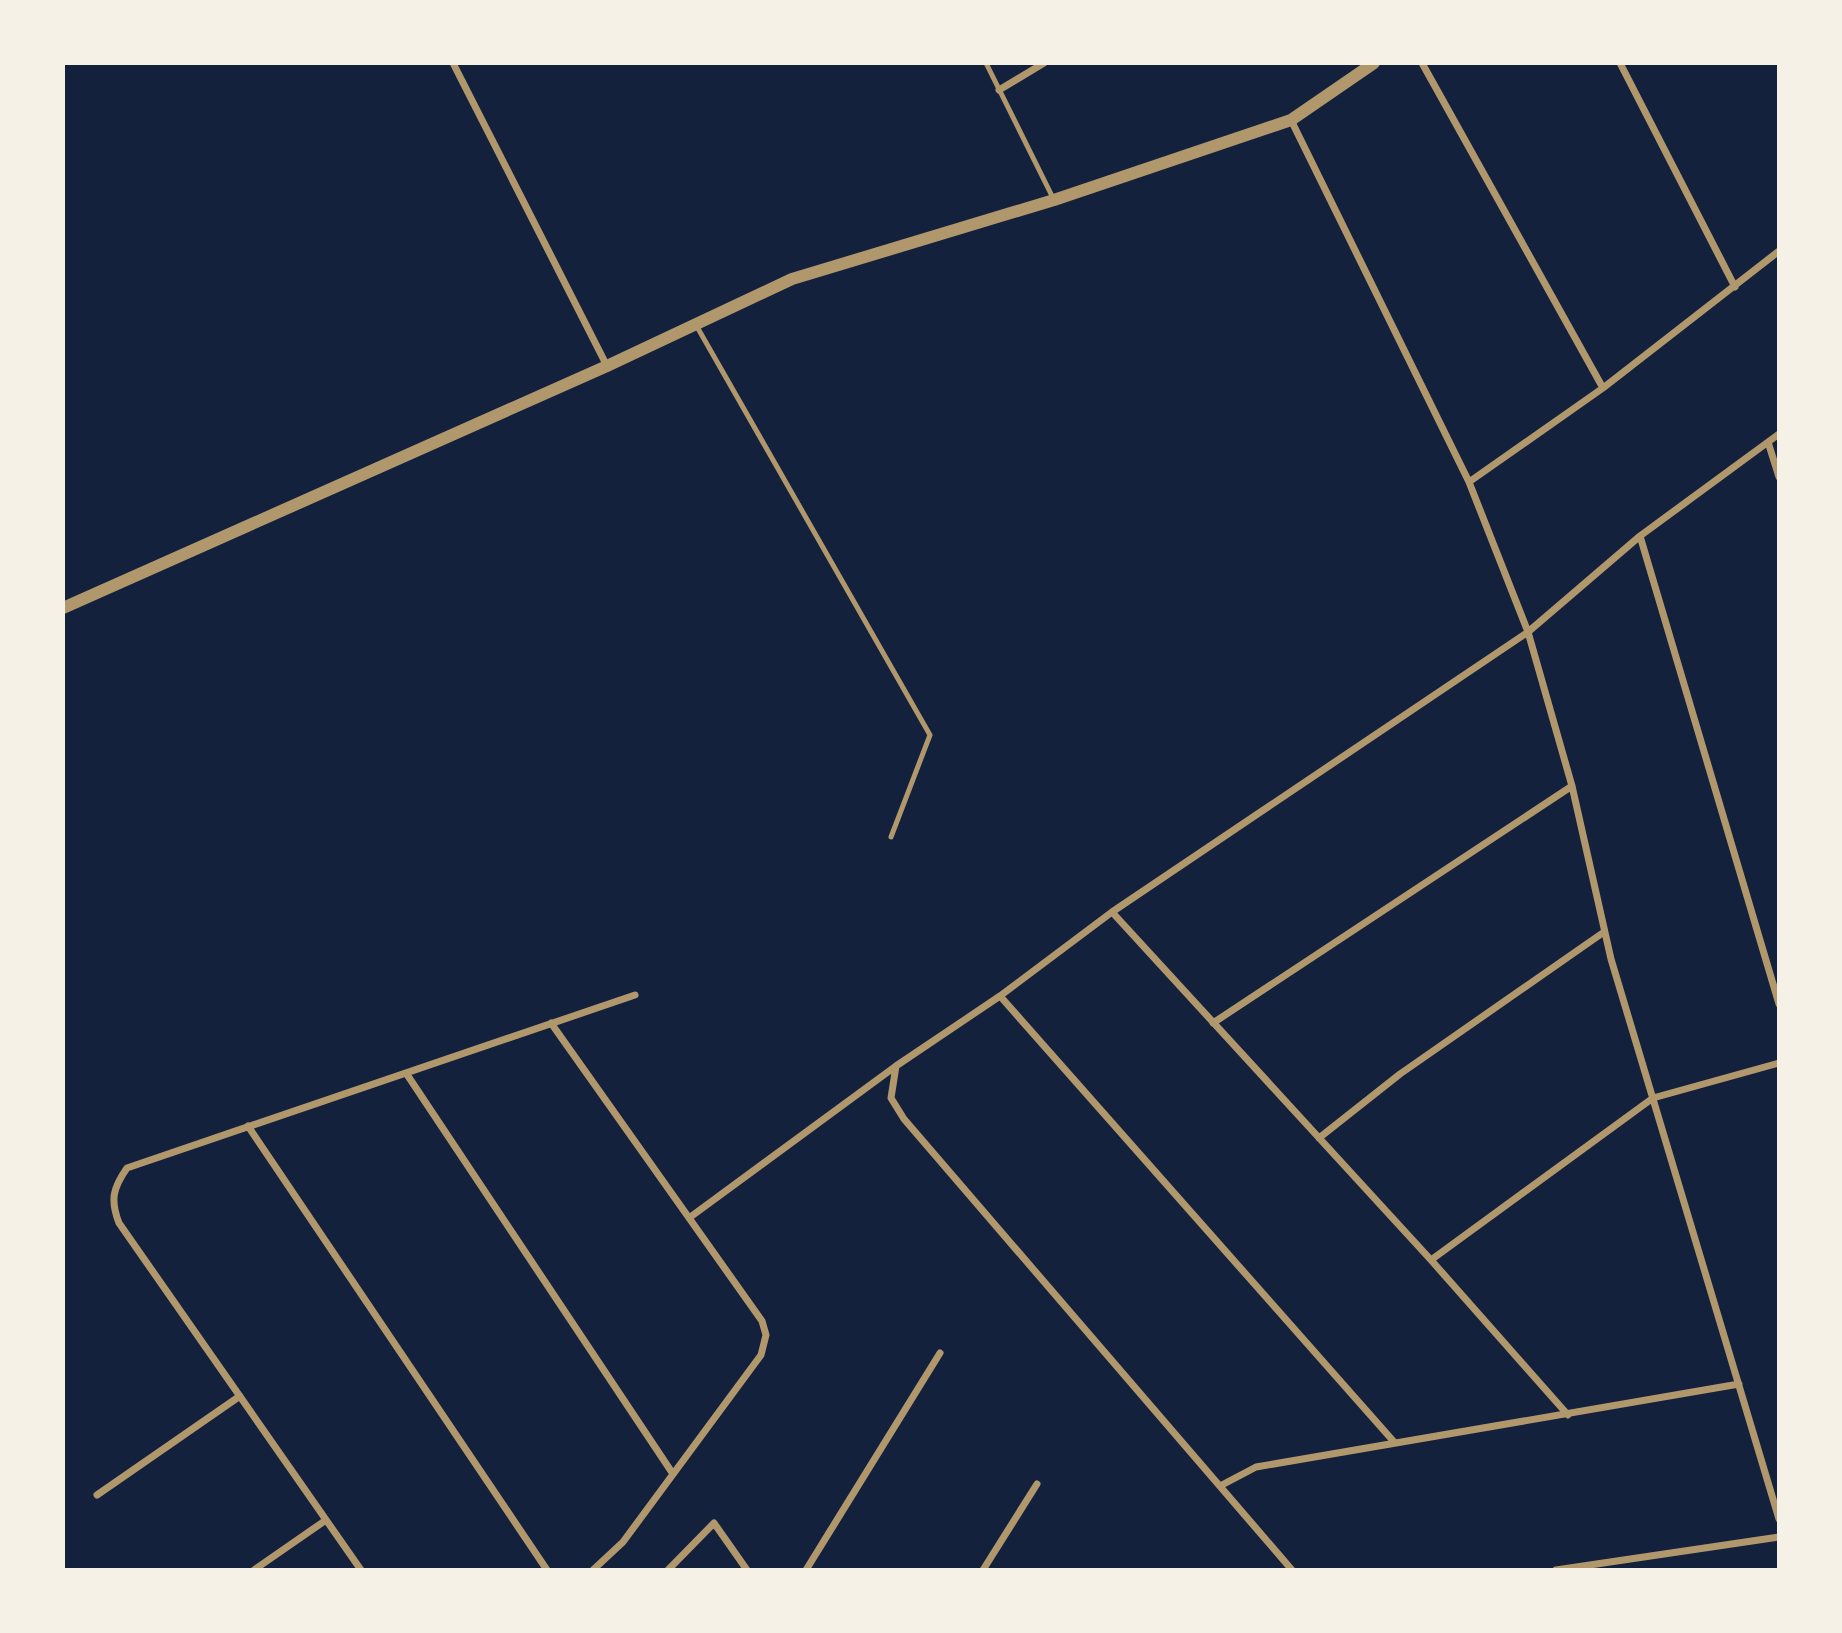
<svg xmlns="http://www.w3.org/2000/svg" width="1842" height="1633" font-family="Lora,serif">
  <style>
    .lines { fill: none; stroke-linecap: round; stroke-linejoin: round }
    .service { stroke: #b1986c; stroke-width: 5 }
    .minor { stroke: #b1986c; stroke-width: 7 }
    .tertiary { stroke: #b1986c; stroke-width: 12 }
  </style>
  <rect width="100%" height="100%" fill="#14213d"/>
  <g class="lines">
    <path class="service" d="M986,63L1054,200
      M696,325L930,735L891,837"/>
    <path class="minor" d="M453,63L607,366
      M1422,63L1603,388
      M1620,63L1735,287
      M999,90L1044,63
      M1291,120L1469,482L1528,632L1572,786L1611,959L1779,1519
      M1768,442L1779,477
      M1469,482L1603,388L1779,251
      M1640,536L1779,1004
      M1112,912L1431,1260
      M1000,996L1395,1443
      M551,1023L762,1321L766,1335L761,1355L623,1542L593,1570
      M1213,1023L1572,786
      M406,1073L673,1474
      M248,1126L547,1570
      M1319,1138L1400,1074L1604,932
      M689,1218L896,1066
      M1568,1415L1431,1260L1653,1098L1779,1063
      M1220,1486L1256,1467L1739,1384
      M97,1495L240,1396
      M254,1570L326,1520
      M361,1570L119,1223C110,1200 113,1188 127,1168L635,995
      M668,1570L714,1523L747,1570
      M806,1570L940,1353
      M983,1570L1037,1484
      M1292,1570L904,1119L891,1098L896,1066L1000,996L1112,912L1528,632L1640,536L1779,434
      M1556,1570L1779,1537"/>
    <path class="tertiary" d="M63,608L607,366L792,279L1054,200L1291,120L1374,63"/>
  </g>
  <rect width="1842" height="1633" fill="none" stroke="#f6f1e7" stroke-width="130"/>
</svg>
